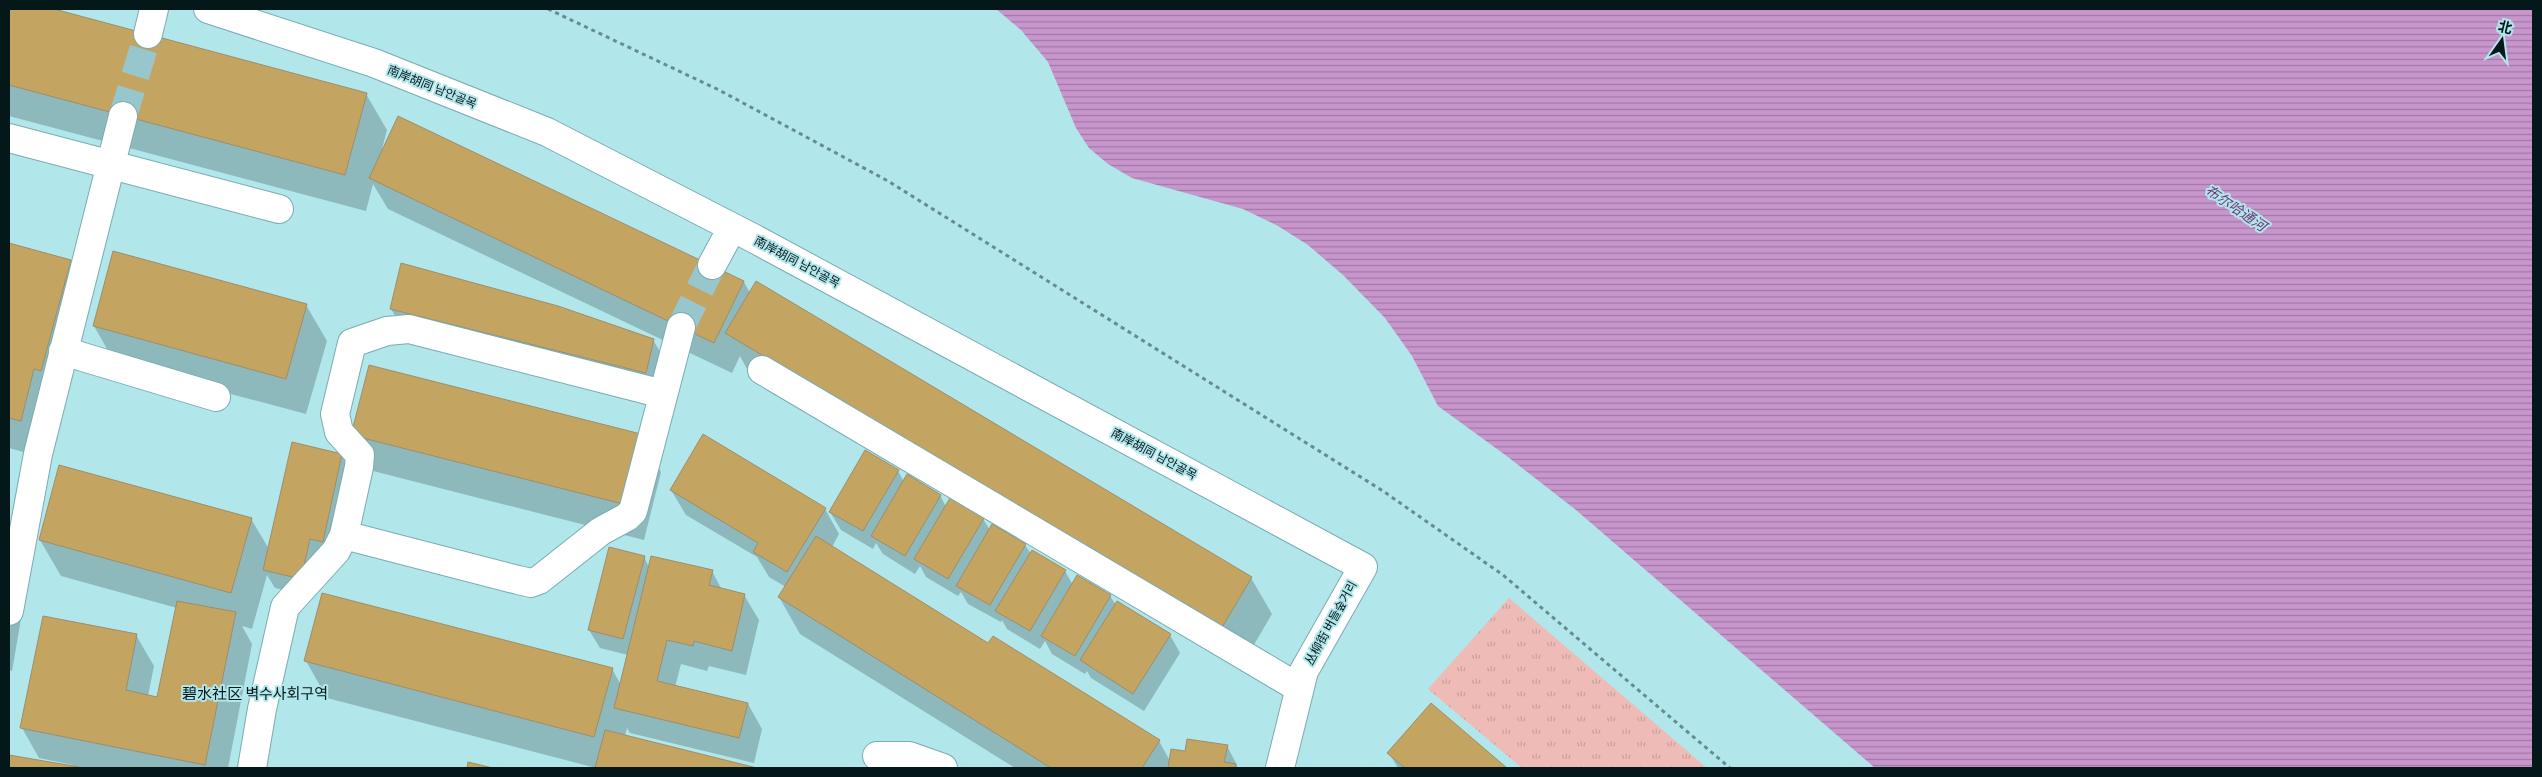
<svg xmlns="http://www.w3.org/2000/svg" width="2542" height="777" font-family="'PT Sans Narrow','Noto Sans SC','Noto Sans KR',sans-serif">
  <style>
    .grass { fill: url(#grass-tufts) }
    .water { fill: url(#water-rules) }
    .shadow { fill: #0003 }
    .building { fill: #c4a461; stroke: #9f8d6a }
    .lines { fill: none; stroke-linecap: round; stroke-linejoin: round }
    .minor-tunnel { stroke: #97c7cc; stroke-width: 28; stroke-dasharray: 28 14; stroke-linecap: butt }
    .minor-casing { stroke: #7aacb2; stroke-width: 30 }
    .path { stroke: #668c90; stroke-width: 3; stroke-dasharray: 4 4; stroke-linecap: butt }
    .minor { stroke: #fff; stroke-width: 28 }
    .labels { text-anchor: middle; stroke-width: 4; stroke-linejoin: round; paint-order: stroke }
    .street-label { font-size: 12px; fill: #041719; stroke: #b1e6eb }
    .water-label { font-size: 14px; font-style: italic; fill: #723677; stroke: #b1e6eb }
    .quarter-label { font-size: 15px; fill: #041719; stroke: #b1e6eb }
  </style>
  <defs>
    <pattern id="grass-tufts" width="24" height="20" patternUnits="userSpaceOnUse" patternTransform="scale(1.25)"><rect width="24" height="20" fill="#eebbb7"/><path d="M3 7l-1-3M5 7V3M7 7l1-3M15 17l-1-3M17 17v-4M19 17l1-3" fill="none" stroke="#caa09d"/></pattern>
    <pattern id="water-rules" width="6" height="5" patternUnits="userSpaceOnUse" patternTransform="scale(1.25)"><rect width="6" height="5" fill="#c896cc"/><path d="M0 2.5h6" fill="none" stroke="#a079a5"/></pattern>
  </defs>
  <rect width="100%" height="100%" fill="#b1e6eb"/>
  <path class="grass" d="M1509,598L1707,768H1522L1428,689Z"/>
  <path class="water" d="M996,9H2533V768H1875L1576,510L1508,457L1438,406L1412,356L1385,318L1343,275L1308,245L1278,226L1243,209L1132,178L1108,164L1089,148L1076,128L1048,62L1021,30Z"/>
  <path class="shadow" d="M9,9H49L366,94L387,130L382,149L744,282L750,293L1251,578L1272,614L1242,665L747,369L740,356L732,373L388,209L373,184L366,211L9,116Z
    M9,245L70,261L91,297L41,457L9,448Z
    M306,305L327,341L306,414L115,363L94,326Z
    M391,309L653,340L668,365L660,398L406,334Z
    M352,435H640L661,472L644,540L373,471Z
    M341,455L352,473L311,596L275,588L267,575L252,629L242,626L252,644L228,768H9V756L72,767L73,765L39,758L22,728L136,635L154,666L148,696L158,698L177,608L61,576L40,540L251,519L269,549Z
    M898,471L904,482L940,495L946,507L983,519L990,530L1025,545L1031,554L1065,571L1073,585L1110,596L1116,605L1170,635L1180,653L1144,711L1091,678L1087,671L1085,674L1052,654L1045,641L1040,649L1007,629L1002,620L1001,622L968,604L961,592L958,596L926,577L920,566L915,574L883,554L876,543L873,549L841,530L830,512Z
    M671,490L825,509L839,534L832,547L989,645L1159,741L1170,761L1186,753L1227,746L1237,765V768H1015L800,634L779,597L786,587L769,577L757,557L686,515Z
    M644,557L649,567L712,571L722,590L744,595L759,620L746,675L709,666L707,671L681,664L675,687L748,704L762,729L754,763L630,733L627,728L625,736L752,768H596L327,698L306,661L612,669L621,685L628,655L600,648L589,630Z
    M9,568L25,596L12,671L9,670Z
    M1431,704L1505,768H1398L1389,753Z"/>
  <path class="building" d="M9,9H54L367,93L345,175L9,85Z
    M398,116L744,281L714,343L369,178Z
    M9,243L71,260L41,371L34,369L21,421L9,418Z
    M113,251L307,304L286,379L93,326Z
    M401,263L558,306L654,339L646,373L390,309Z
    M756,281L1252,577L1221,629L725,333Z
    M369,365L641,434L623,504L351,435Z
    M703,434L826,508L787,572L753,552L758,543L670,490Z
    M292,442L342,454L323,542L310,539L301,579L263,570Z
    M865,450L899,470L863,531L829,512Z
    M59,465L252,518L231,593L39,540Z
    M907,474L941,495L905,556L871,536Z
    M950,498L984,518L948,579L914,559Z
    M992,524L1026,544L990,605L956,586Z
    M816,536L988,643L993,636L1160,740L1142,768H1051L778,597Z
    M609,547L645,556L623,639L588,630Z
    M1032,550L1066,570L1030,631L995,611Z
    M651,556L713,570L709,585L745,594L732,651L694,641L693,646L667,640L657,681L748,703L739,738L614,708Z
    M1077,575L1111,595L1075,656L1041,636Z
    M322,593L613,668L594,737L304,661Z
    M177,601L236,612L205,765L20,728L43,616L137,634L126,690L157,697Z
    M1117,601L1171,634L1133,694L1080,660Z
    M1431,703L1507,768H1405L1387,753Z
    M605,730L757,768H595Z
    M1187,739L1228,745L1224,762L1236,764L1235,768H1168L1171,749L1185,751Z
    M9,755L85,768H9Z
    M468,762L493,768H467Z"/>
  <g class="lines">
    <path class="minor-tunnel" d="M123,116L148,34
      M681,327L712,265"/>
    <defs>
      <path id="minor" d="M208,9L374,63L547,132L753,238L1363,567L1304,671L1280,768
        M148,34L154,9
        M9,138L279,209
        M712,265L732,228
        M63,351L216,397
        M762,370L1299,688
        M344,535L518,580L531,583L539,580L601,531L627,517L633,511L681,327
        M9,611L38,454L123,116
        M877,756H909L943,768
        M252,768L262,709L285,607L336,551L344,535L359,467L360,455L339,432L335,414L352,343L387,331L409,329L663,394"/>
    </defs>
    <use href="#minor" class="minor-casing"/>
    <path class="path" d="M548,9L719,90L888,181L1383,491L1503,575L1730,768"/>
    <use href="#minor" class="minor"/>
  </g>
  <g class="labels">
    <g class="street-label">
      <text transform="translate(432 87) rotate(22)" y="4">南岸胡同 남안골목</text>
      <text transform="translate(797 262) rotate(28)" y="4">南岸胡同 남안골목</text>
      <text transform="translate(1154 454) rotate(28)" y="4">南岸胡同 남안골목</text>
      <text transform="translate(1331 623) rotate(-61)" y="4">丛柳街 버들숲거리</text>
    </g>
    <g class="water-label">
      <text transform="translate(2236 208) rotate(34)" y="5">布尔哈通河</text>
    </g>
    <g class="quarter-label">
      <text x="255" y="699">碧水社区 벽수사회구역</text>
    </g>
  </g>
  <rect width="2542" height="777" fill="none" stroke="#041719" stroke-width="20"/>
  <g transform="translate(2502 40) rotate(14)" stroke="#b1e6eb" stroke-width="4" paint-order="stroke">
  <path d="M0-4L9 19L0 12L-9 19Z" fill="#041719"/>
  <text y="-8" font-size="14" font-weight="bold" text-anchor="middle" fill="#041719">北</text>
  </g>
</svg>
